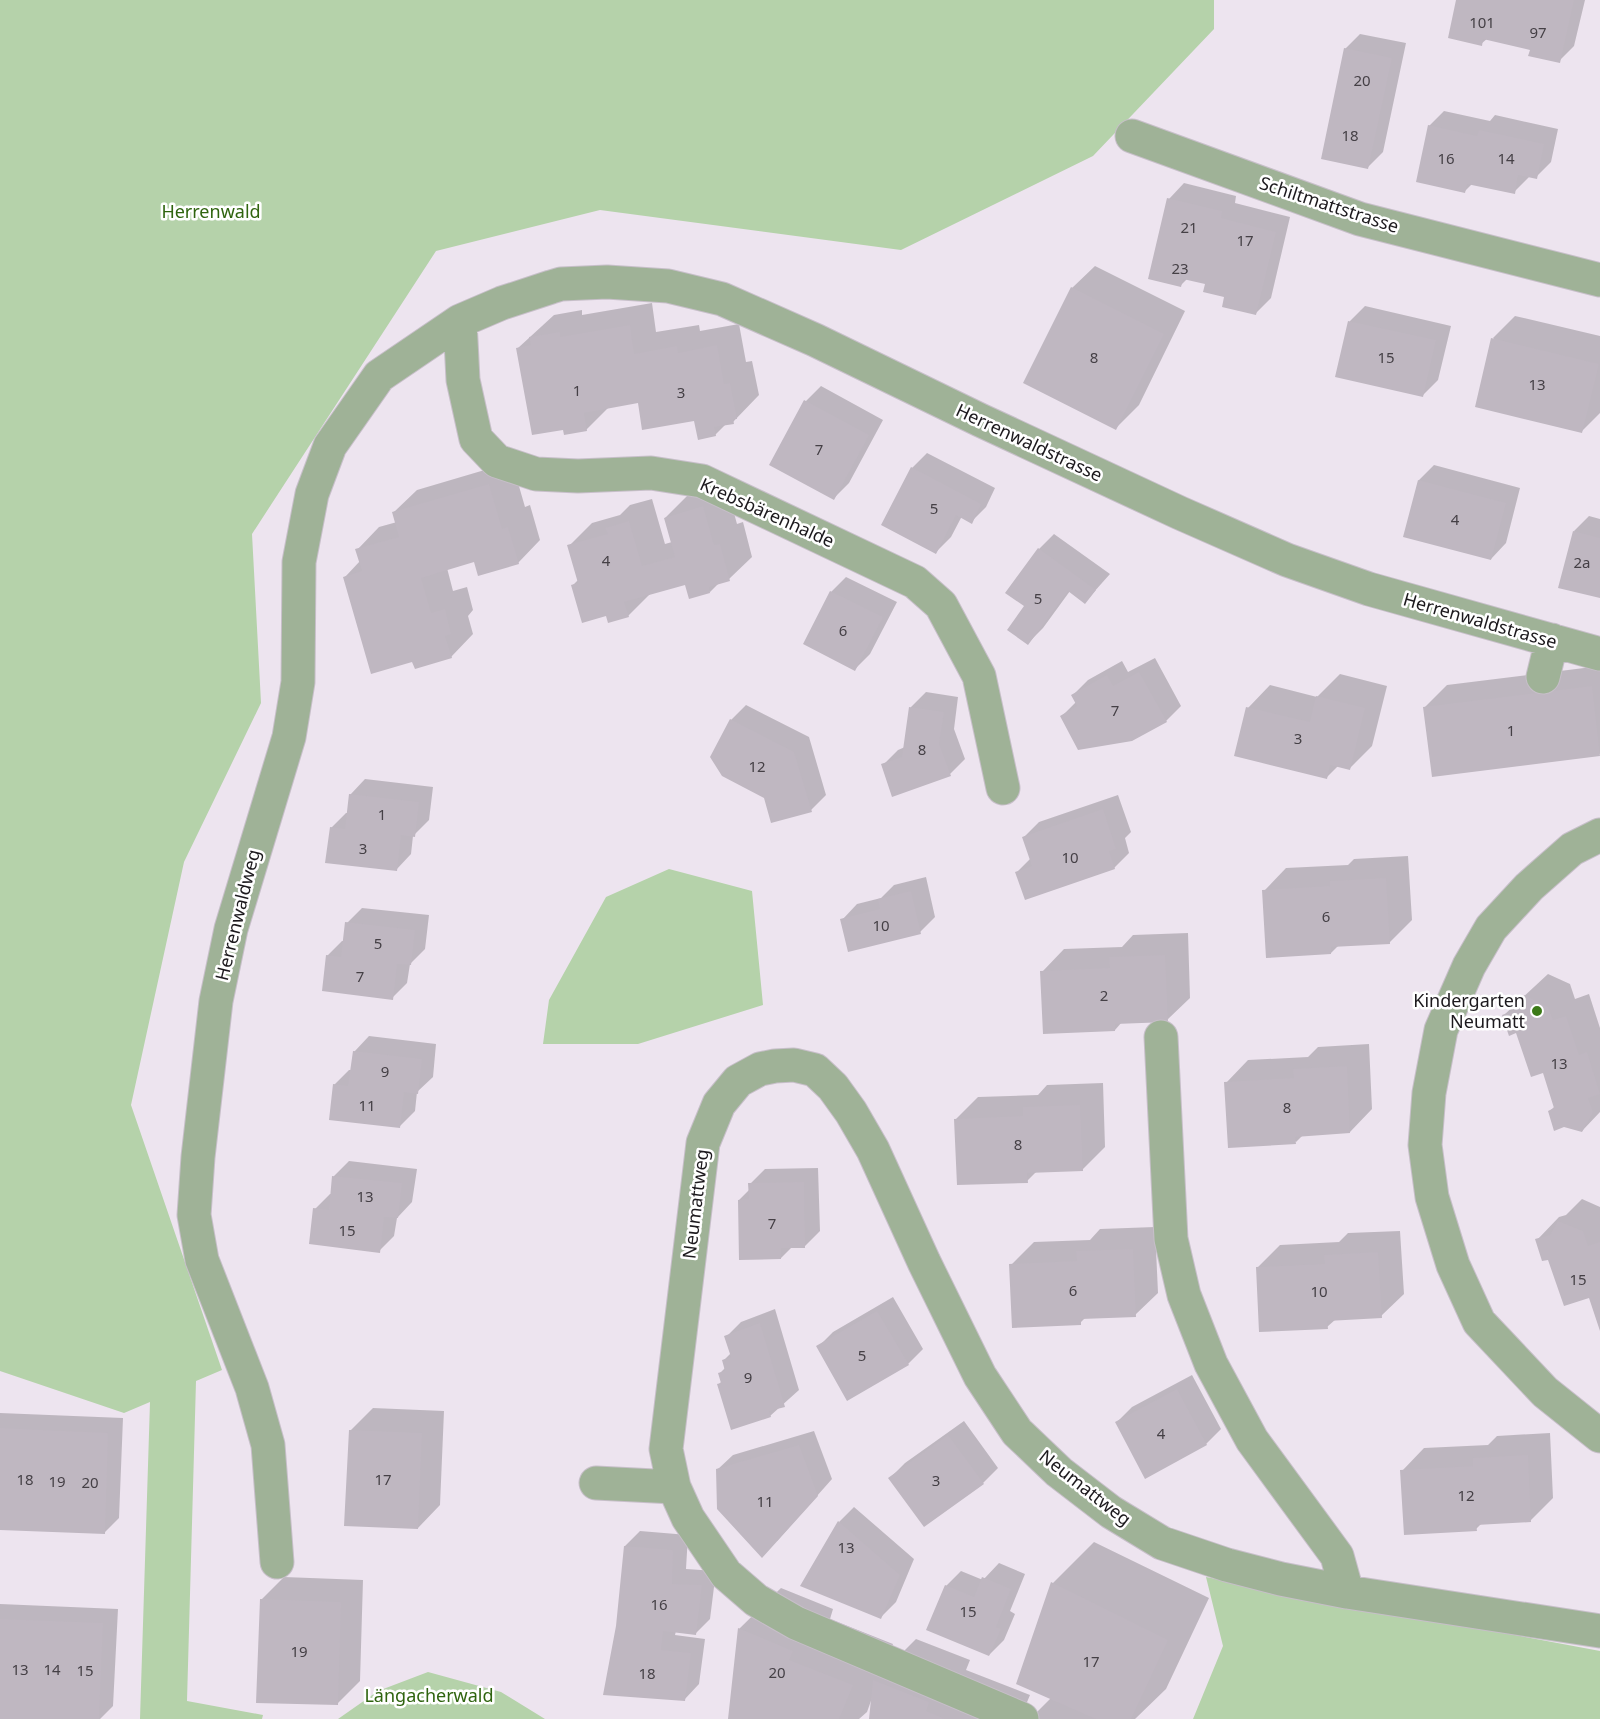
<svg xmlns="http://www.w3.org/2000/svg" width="1600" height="1719" font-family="'Noto Sans',sans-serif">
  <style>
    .green { fill: #b5d2aa }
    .shadow { fill: #0003 }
    .building { fill: #bfb7c1 }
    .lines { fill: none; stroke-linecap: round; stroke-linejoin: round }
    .minor-casing { stroke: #c7bfc9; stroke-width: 35 }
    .minor { stroke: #9fb297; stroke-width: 33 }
    .poi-dot { fill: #3c7a18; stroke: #fff; stroke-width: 2 }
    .labels { text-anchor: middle; stroke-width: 5; stroke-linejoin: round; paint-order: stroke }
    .number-label { font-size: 15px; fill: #454046 }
    .street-label { font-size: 18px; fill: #1c191d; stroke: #fff }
    .park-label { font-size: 18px; fill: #2f640f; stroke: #fff }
    .poi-label { font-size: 18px; fill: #1c191d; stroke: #fff; text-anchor: end }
  </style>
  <rect width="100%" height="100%" fill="#ede4ef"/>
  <path class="green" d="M0,0H1214V29L1093,156L901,250L600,210L436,251L252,534L261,703L184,862L131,1105L222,1370L196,1381L187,1701L263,1715L262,1719H140L150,1402L124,1413L0,1371Z
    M669,869L752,891L763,1005L638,1044H543L549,1000L606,897Z
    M1206,1577L1600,1651V1719H1193L1223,1646Z
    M428,1672L501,1692L545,1719H338L378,1691Z"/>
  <path class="shadow" d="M1458,0H1585L1574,46L1559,61L1532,49L1488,38L1481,44Z
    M1360,34L1406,43L1383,152L1368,167L1345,49Z
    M1444,111L1490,121L1495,115L1558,129L1551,162L1536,177H1529L1514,192L1473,183L1465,191L1429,126Z
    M1184,183L1236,196L1235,203L1290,217L1271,298L1256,313L1207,283L1188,278L1181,285L1169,199Z
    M1095,266L1185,311L1139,405L1116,428L1072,288Z
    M652,303L656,332L699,325L700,331L739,324L746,362L752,361L759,395L733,422L726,424L715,435L696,419L639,401L609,407L586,430L518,348L554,315L582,310V315Z
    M1365,306L1451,326L1438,380L1423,395L1337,375L1350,321Z
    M1515,316L1600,336V413L1582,431L1493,338Z
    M821,386L883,420L849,483L834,498L771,465L806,401Z
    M927,453L995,488L986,507L971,522L962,516L951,537L936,552L912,468Z
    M512,462L525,507L530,505L540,540L518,563L475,560L447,568L453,591L467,587L473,610L468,616L473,634L451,657L413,661L345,577L360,561L357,550L379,527L397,522L394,512L417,490Z
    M1434,465L1520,488L1506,543L1491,559L1405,535L1419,480Z
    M726,484L737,524L743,522L752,557L729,579L719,583L710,592L686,583L652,592L628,616L608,614L573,585L579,579L569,546L592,523L620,515L630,505L652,499L665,544L672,542L665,518L688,495Z
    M1589,516L1600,519V597L1574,531Z
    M1054,534L1110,574L1085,602L1070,591L1043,628L1028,643L1026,606L1039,549Z
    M846,577L897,602L870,654L855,669L831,592Z
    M1155,658L1181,706L1166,721L1062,716L1076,702L1073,695L1088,680L1122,661L1128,672Z
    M1600,666V754L1424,708L1447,685Z
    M1340,674L1387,686L1372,746L1350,768L1338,766L1327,777L1248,708L1270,685L1317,697Z
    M926,692L958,697L954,729L965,759L950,774L883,765L898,750L905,747L911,707Z
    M746,705L809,737L826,795L811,810L766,797L712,757L731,720Z
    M365,779L433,787L429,820L413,836L411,854L396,870L331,828L346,813H348L350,795Z
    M1118,795L1131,832L1125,838L1129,853L1114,868L1017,872L1031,858L1024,837L1039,822Z
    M1408,856L1412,920L1389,943L1339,945L1331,953L1264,891L1286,868L1348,865L1354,859Z
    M926,877L935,917L920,932L842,920L857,904L881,898L894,885Z
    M362,908L429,915L425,949L410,964L407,983L392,998L327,956L342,941H345L347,923Z
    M1188,933L1190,998L1167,1020L1122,1022L1115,1030L1042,972L1064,949L1122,947L1133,935Z
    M1548,974L1570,984L1575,999L1589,994L1600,1028V1112L1582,1131L1550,1111L1555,1106L1544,1071L1504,1015Z
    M369,1036L436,1044L433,1077L417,1092L415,1111L400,1126L334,1085L349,1070H352L354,1052Z
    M1369,1044L1372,1109L1350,1132L1303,1135L1296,1142L1226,1083L1248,1060L1308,1057L1318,1047Z
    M1103,1083L1105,1147L1082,1170L1037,1171L1027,1181L955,1120L978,1097L1038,1095L1047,1085Z
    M349,1161L417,1169L412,1202L397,1218L394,1236L379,1251L315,1209L330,1194H332L334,1176Z
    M818,1168L820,1231L805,1246L792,1247L781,1258L739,1200L750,1189V1184L765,1169Z
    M1582,1199L1600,1207V1327L1590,1296L1549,1258L1537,1240L1559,1217L1566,1215Z
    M1155,1227L1158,1293L1135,1315L1086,1317L1080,1323L1011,1265L1034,1242L1090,1240L1100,1229Z
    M1400,1231L1404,1294L1381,1316L1336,1319L1327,1327L1257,1268L1280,1245L1339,1242L1348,1233Z
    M893,1297L923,1349L908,1364L818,1347L833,1332Z
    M775,1309L799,1390L770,1416L719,1384L722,1381L720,1373L726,1367L724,1360L731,1353L726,1337L741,1322Z
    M1192,1375L1221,1429L1206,1444L1117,1422L1132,1407Z
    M373,1408L444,1411L440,1505L418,1528L350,1431Z
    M0,1413L123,1418L119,1518L104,1533L0,1529Z
    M964,1421L998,1468L983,1483L890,1478L905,1463Z
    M814,1431L832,1479L777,1541L717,1470L733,1455Z
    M1550,1433L1553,1498L1531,1520L1482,1523L1476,1529L1402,1471L1424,1448L1488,1445L1497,1436Z
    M854,1507L914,1559L896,1602L881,1617L839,1522Z
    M640,1531L688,1535L686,1569L716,1571L710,1619L695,1634L676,1631L675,1635L705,1639L699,1684L684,1700L618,1626L625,1546Z
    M1094,1542L1209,1598L1166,1689L1135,1719H1030L1051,1698L1053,1583Z
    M999,1563L1025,1574L1010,1611L1015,1614L1004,1640L989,1655L946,1586L961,1571L983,1580Z
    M284,1577L363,1580L360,1681L337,1704L261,1600Z
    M781,1588L833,1609L830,1619L893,1644L881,1674L916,1639L970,1660L966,1670L1030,1695L1020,1719H871L872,1698L867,1712L859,1719H729L739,1629Z
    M0,1604L118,1609L113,1706L100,1719L0,1717Z"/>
  <path class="building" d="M1456,0H1574L1560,63L1528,56L1530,50L1483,39L1482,46L1448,38Z
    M1344,48L1392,58L1368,169L1321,159Z
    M1428,125L1477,136L1479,130L1544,144L1537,179L1518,175L1515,194L1467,184L1465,193L1416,182Z
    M1167,198L1222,211L1221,218L1276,232L1256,315L1222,307L1224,297L1203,292L1205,284L1183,279L1181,287L1148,279Z
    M1071,287L1164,334L1116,430L1023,383Z
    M1348,321L1436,340L1423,397L1335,377Z
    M630,325L634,354L677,346L678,353L717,345L724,384L730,383L737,419H733L734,424L714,427L716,436L698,440L694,421L642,430L638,403L584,413L587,431L564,435L563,430L532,435L516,348L531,345L529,337L560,332V337Z
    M1491,338L1599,364L1582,433L1475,407Z
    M804,400L869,435L834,500L769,465Z
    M911,467L981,504L972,524L956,515L936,554L881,525Z
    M1418,480L1506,503L1491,560L1403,537Z
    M489,484L502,529L508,527L519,564L478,576L474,562L421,578L431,613L445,609L451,634L445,636L452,658L415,669L412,662L371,674L343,577L362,571L355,549L399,537L392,512Z
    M703,506L714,545L720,544L730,581L709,587L710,593L689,599L685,585L624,602L629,617L608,623L606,616L582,623L571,585L578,583L567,545L608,534L605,528L629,521L642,566L675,557L664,518Z
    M1573,531L1600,538V598L1558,588Z
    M1038,548L1096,590L1085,604L1068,591L1028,645L1007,630L1024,606L1005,593Z
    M830,591L883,617L855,671L803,644Z
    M1139,672L1167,722L1132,741L1078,750L1060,716L1077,706L1071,695L1107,675L1113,686Z
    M1592,686L1600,756L1432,777L1423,707Z
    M1316,696L1365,708L1350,770L1330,765L1327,779L1234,756L1246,707L1310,722Z
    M909,707L944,712L939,744L951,776L892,797L881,764L902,757Z
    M730,719L794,752L812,812L771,823L764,798L722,776L710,757Z
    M349,794L419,802L415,837L401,835L397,871L325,863L330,827L345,829Z
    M1103,809L1116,849L1109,851L1115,869L1025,900L1015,872L1032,866L1022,837Z
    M1386,878L1390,944L1331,947V954L1266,958L1262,890L1330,886V881Z
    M911,891L921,934L848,952L840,919L880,909L878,899Z
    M345,922L415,930L411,965L397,964L393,1000L322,991L326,955L341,957Z
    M1165,955L1168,1022L1115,1024V1031L1043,1034L1040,971L1110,968L1109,957Z
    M1524,995L1548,1007L1553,1020L1566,1016L1579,1055L1587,1052L1600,1094L1588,1098L1593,1112L1582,1132L1564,1127L1554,1131L1548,1111L1554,1108L1543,1073L1531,1077L1516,1033L1509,1036L1502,1015L1519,1009Z
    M353,1051L422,1059L418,1094L404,1092L400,1128L329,1120L333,1084L348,1086Z
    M1347,1066L1350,1133L1295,1137L1296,1144L1228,1148L1224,1082L1294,1078L1293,1069Z
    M1080,1105L1083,1171L1027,1173L1028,1183L957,1185L954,1119L1023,1116V1107Z
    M332,1176L402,1183L398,1218L384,1217L380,1253L309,1244L313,1208L329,1210Z
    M804,1182L805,1248H781V1259L739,1260L738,1200L749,1199L748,1183Z
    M1558,1221L1583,1231L1588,1246L1600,1242V1331L1589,1298L1564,1306L1548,1260L1542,1261L1535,1239L1550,1235Z
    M1133,1249L1136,1317L1081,1319V1325L1012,1328L1009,1264L1077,1261L1076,1251Z
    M1378,1252L1382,1318L1327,1321L1328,1329L1259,1332L1256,1267L1325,1264L1324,1255Z
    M877,1311L909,1365L847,1401L816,1346Z
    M760,1323L785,1407L769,1411L771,1417L731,1430L717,1384L721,1383L718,1373L725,1371L722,1360L731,1357L724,1336Z
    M1177,1389L1207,1445L1145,1479L1115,1422Z
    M0,1428L108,1433L105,1534L0,1530Z
    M349,1430L422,1433L418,1529L344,1526Z
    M948,1435L984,1484L924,1527L888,1478Z
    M799,1445L818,1496L762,1558L717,1509L716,1469Z
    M1528,1455L1531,1522L1476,1525L1477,1531L1404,1535L1400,1470L1473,1466V1458Z
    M838,1521L900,1575L881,1619L800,1586Z
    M624,1546L673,1550L672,1584L702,1585L696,1635L663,1631L661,1650L691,1653L685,1701L603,1695L616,1626Z
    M982,1577L1011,1589L996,1627L1001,1629L989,1656L926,1630L945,1585L974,1597Z
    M1051,1582L1168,1640L1131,1719H1096L1016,1684Z
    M260,1599L341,1602L338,1705L256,1703Z
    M0,1619L103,1623L99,1719H0Z
    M738,1628L793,1651L789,1660L853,1685L839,1719H728Z
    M873,1680L929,1702L926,1711L945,1719H869Z"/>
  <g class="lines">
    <defs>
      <path id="minor" d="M1132,136L1360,219L1600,280
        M460,321L463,380L476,439L497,461L536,474L578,476L651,473L702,481L915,582L941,605L979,676L1003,788
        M1543,677L1552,640
        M1600,835L1572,849L1529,887L1491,928L1469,966L1441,1030L1429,1093L1425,1145L1432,1197L1453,1265L1479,1322L1545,1392L1600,1436
        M1161,1037L1171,1239L1184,1295L1211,1364L1252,1440L1337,1556L1347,1592
        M596,1483L674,1487
        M277,1562L268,1445L252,1388L202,1260L194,1215L198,1157L216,1001L231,929L289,737L298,682L299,562L312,494L330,446L379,376L460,321L502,303L551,287L561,284L607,282L668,286L722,299L815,340L980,420L1180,513L1287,560L1369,589L1600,654
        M1022,1719L796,1623L756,1600L726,1574L688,1518L674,1487L666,1449L703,1143L719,1104L738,1081L760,1069L775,1066L794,1065L815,1070L833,1087L851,1112L873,1150L924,1262L980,1376L1017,1432L1059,1472L1111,1512L1162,1543L1227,1565L1281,1579L1347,1592L1600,1631"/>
    </defs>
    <use href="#minor" class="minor-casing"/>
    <use href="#minor" class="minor"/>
  </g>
  <circle class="poi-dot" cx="1537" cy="1011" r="6"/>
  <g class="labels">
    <g class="number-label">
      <text x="1482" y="28">101</text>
      <text x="1538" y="38">97</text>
      <text x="1362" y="86">20</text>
      <text x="1350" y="141">18</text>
      <text x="1446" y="164">16</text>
      <text x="1506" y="164">14</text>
      <text x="1189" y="233">21</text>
      <text x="1245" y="246">17</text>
      <text x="1180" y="274">23</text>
      <text x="1094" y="363">8</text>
      <text x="1386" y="363">15</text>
      <text x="1537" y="390">13</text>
      <text x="577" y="396">1</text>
      <text x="681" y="398">3</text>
      <text x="819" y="455">7</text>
      <text x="934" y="514">5</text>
      <text x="1455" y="525">4</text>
      <text x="606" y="566">4</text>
      <text x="1582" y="568">2a</text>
      <text x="1038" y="604">5</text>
      <text x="843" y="636">6</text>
      <text x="1115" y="716">7</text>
      <text x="1511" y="736">1</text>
      <text x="1298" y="744">3</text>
      <text x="922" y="755">8</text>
      <text x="757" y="772">12</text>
      <text x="382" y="820">1</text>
      <text x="363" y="854">3</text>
      <text x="1070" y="863">10</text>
      <text x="1326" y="922">6</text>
      <text x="881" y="931">10</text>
      <text x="378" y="949">5</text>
      <text x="360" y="982">7</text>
      <text x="1104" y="1001">2</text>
      <text x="1559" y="1069">13</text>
      <text x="385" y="1077">9</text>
      <text x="367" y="1111">11</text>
      <text x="1287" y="1113">8</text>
      <text x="1018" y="1150">8</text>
      <text x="365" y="1202">13</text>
      <text x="772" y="1229">7</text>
      <text x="347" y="1236">15</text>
      <text x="1578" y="1285">15</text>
      <text x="1073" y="1296">6</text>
      <text x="1319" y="1297">10</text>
      <text x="862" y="1361">5</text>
      <text x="748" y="1383">9</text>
      <text x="1161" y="1439">4</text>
      <text x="25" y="1485">18</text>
      <text x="383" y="1485">17</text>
      <text x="936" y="1486">3</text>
      <text x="57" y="1487">19</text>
      <text x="90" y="1488">20</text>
      <text x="1466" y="1501">12</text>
      <text x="765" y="1507">11</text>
      <text x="846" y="1553">13</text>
      <text x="659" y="1610">16</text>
      <text x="968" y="1617">15</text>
      <text x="299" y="1657">19</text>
      <text x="1091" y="1667">17</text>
      <text x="20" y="1675">13</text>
      <text x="52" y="1675">14</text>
      <text x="85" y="1676">15</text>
      <text x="777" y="1678">20</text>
      <text x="647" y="1679">18</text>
    </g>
    <g class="street-label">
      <text transform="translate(1329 205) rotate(18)" y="6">Schiltmattstrasse</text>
      <text transform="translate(1029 443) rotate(25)" y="6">Herrenwaldstrasse</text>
      <text transform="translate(767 513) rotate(24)" y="6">Krebsbärenhalde</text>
      <text transform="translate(1480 621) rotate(16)" y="6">Herrenwaldstrasse</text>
      <text transform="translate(238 915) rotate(-76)" y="6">Herrenwaldweg</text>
      <text transform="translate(696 1204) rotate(-83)" y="6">Neumattweg</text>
      <text transform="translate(1085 1488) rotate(38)" y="6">Neumattweg</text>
    </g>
    <g class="park-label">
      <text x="211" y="218">Herrenwald</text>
      <text x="429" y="1702">Längacherwald</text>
    </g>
    <g class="poi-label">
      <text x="1525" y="1007">Kindergarten<tspan x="1525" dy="21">Neumatt</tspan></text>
    </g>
  </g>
</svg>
